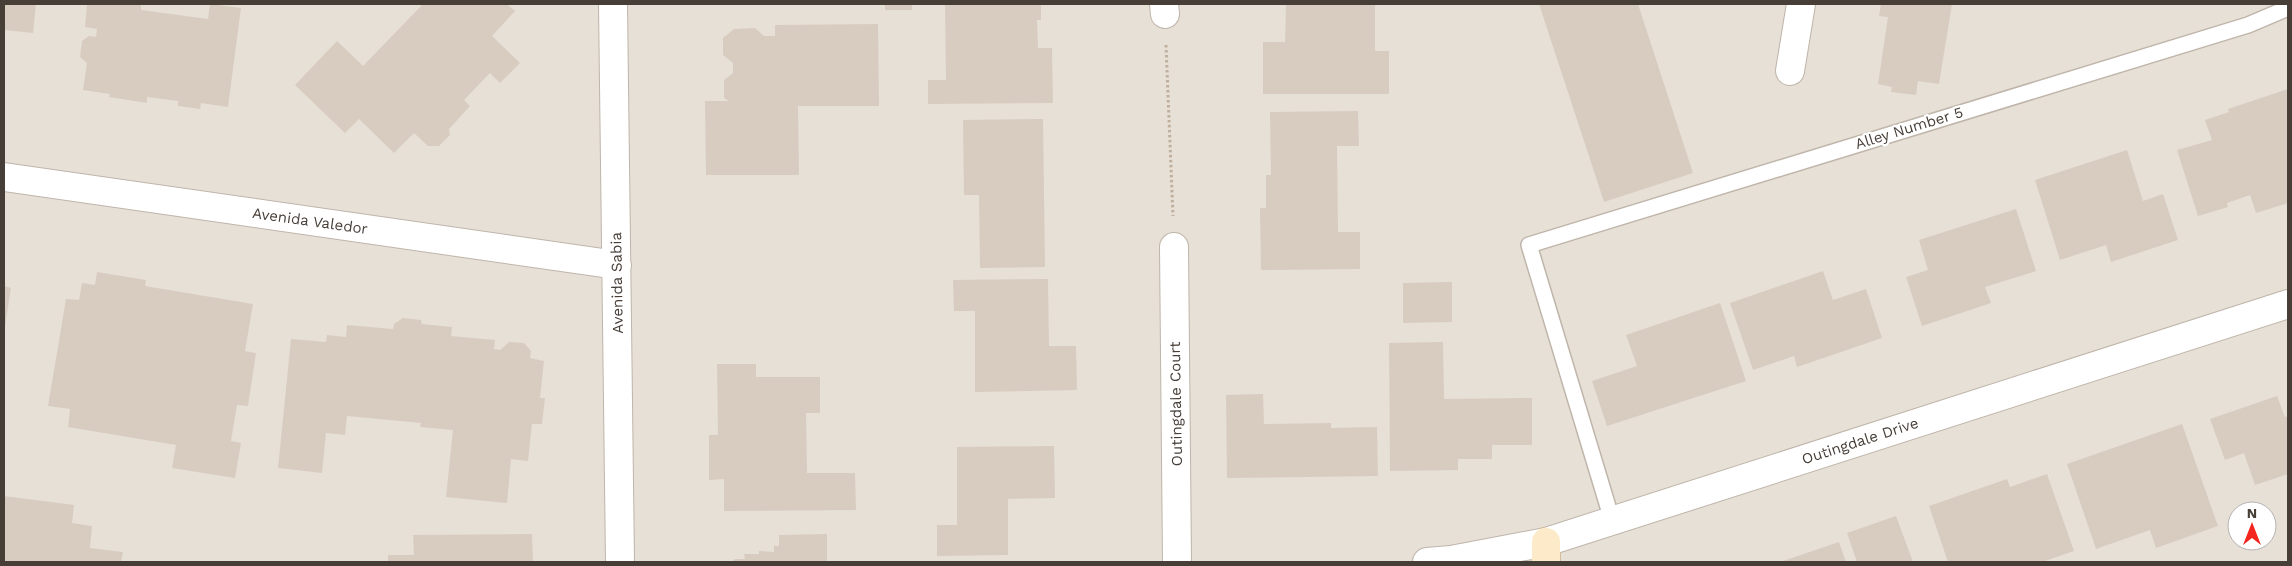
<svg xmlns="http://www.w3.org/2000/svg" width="2292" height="566" font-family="'Work Sans',sans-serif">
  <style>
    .residential { fill: #e7e0d6; fill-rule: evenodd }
    .building { fill: #d8ccc0 }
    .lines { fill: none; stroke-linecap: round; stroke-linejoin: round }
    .lane-casing { stroke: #bfb5aa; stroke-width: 18 }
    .street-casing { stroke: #bfb5aa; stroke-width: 30 }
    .secondary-casing { stroke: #d2bc99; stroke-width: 30 }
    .path { stroke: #c0af9c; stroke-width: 3; stroke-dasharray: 2.5 2.5; stroke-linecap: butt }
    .lane { stroke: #fff; stroke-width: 15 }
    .street { stroke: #fff; stroke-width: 28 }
    .secondary { stroke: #fdeac8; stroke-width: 28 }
    .labels { text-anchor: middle; stroke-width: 4.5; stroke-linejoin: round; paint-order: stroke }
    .street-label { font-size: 15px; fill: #463e37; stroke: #fff }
  </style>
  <rect width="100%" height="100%" fill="#f3eee8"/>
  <path class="residential" d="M4,4H2288V562H4ZM2237,511H2267V541H2237Z"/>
  <path class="building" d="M4,4H36L33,33L4,30Z
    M87,4H141V10L208,19L210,4L241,8L228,107L201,103L200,109L178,106V101L147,97V103L109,97L110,94L83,90L87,63L80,57L82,41L89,36L96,37L97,29L85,27Z
    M423,4H507L515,11L492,36L520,63L500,83L490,73L464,100L470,106L449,129L450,135L439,146H428L414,133L394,153L359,119L345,133L295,85L337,41L363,66Z
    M885,4H912V10H885Z
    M945,4H1041V20H1037L1038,48H1052L1053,103L928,104V80H946Z
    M1286,4H1375V51H1389V94H1263V42H1285Z
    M1539,4H1638L1693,173L1604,202Z
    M1881,4H1952L1939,84L1918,81L1916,95L1891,92L1892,87L1878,84L1888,17L1879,16Z
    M878,24L879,106H798L799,175H706L705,101H729L724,98V80L733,73V63L723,55V38L734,29L755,28L764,36H775V25Z
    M2288,89V203L2256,213L2250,195L2227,203L2228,207L2198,216L2177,150L2212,140L2205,120L2229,112L2228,109Z
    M1358,111L1359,146H1337L1338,232H1360V269L1261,270L1260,208H1266V175H1271L1270,112Z
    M1043,119L1045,267L980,268L979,195H964L963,120Z
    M2127,150L2143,201L2163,194L2178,240L2111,262L2106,245L2060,260L2035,180Z
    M2016,209L2036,271L1985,287L1991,303L1922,326L1906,277L1928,270L1919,240Z
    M1823,271L1833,300L1866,289L1882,338L1797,367L1794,356L1753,370L1730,303Z
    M97,272L146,280L145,286L253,304L245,351L256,353L248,406L237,405L231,441L241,443L235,478L172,468L176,445L68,427L70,409L48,406L66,299L79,300L82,283L95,285Z
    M1048,279L1049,346H1076L1077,390L975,392V311H954L953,280Z
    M1452,282V322L1403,323V283Z
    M4,286L11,288L5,326H4Z
    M1720,303L1746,381L1607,426L1592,381L1637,366L1626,335Z
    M403,318L421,320L422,324L452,327L451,336L495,340L494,349L500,350L509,342L524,343L531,351L530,358L544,361L540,398H545L542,424H532L528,461L511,459L507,503L446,497L453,430L420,427L421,423L347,416L345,435L326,433L322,473L278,468L291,339L326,342L327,335L346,337L347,325L393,329L394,324Z
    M1443,342L1444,399L1532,398V445H1492V459H1458V470L1390,471L1389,343Z
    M717,364H756V377H820V413H806L807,473H855L856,510L724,511V479L709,480V435H718Z
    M1263,394L1264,424L1331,423V428L1377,427L1378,476L1227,478L1226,395Z
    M2277,396L2285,417L2288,416V474L2255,485L2244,453L2225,460L2210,419Z
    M2182,424L2218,526L2156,548L2150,530L2096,549L2067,464Z
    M1054,446L1055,498L1008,499V555L937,556V525H957V447Z
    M2047,474L2074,551L2042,562H1948L1929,506L2007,479L2010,487Z
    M4,496L74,505L72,523L92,526L90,548L123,552L121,562H4Z
    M1896,516L1913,562H1857L1847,533Z
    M532,534L533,562H388V555H414L413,535Z
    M827,534V562H731L735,559H745L744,554H759V551L774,552V546H779V535Z
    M1839,542L1846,562H1780Z"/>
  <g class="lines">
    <defs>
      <path id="lane" d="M1612,520L1529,245L2248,25L2288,8"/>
      <path id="street" d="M613,4L620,562
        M1164,4L1165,14
        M1790,71L1801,4
        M4,177L617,265
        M1174,247L1177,562
        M1427,562L1451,560L1546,542L2288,304"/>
      <path id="secondary" d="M1546,542V562"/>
    </defs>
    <use href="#lane" class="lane-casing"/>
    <use href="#street" class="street-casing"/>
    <use href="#secondary" class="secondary-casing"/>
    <path class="path" d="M1166,45L1173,216"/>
    <use href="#lane" class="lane"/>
    <use href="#street" class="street"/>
    <use href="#secondary" class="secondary"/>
  </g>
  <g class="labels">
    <g class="street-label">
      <text transform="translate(1909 128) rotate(-17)" y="5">Alley Number 5</text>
      <text transform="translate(310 221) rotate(8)" y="5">Avenida Valedor</text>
      <text transform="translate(617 283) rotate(-91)" y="5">Avenida Sabia</text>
      <text transform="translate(1176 404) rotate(-91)" y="5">Outingdale Court</text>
      <text transform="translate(1860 441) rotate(-18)" y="5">Outingdale Drive</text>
    </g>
  </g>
  <rect width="2292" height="566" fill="none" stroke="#463e37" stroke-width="10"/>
  <g transform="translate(2252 526)"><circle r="24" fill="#ffffff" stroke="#b5b2af"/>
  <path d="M0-4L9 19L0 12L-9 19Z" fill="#f3261f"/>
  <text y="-8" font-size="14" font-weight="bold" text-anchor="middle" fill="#463e37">N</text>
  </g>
</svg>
